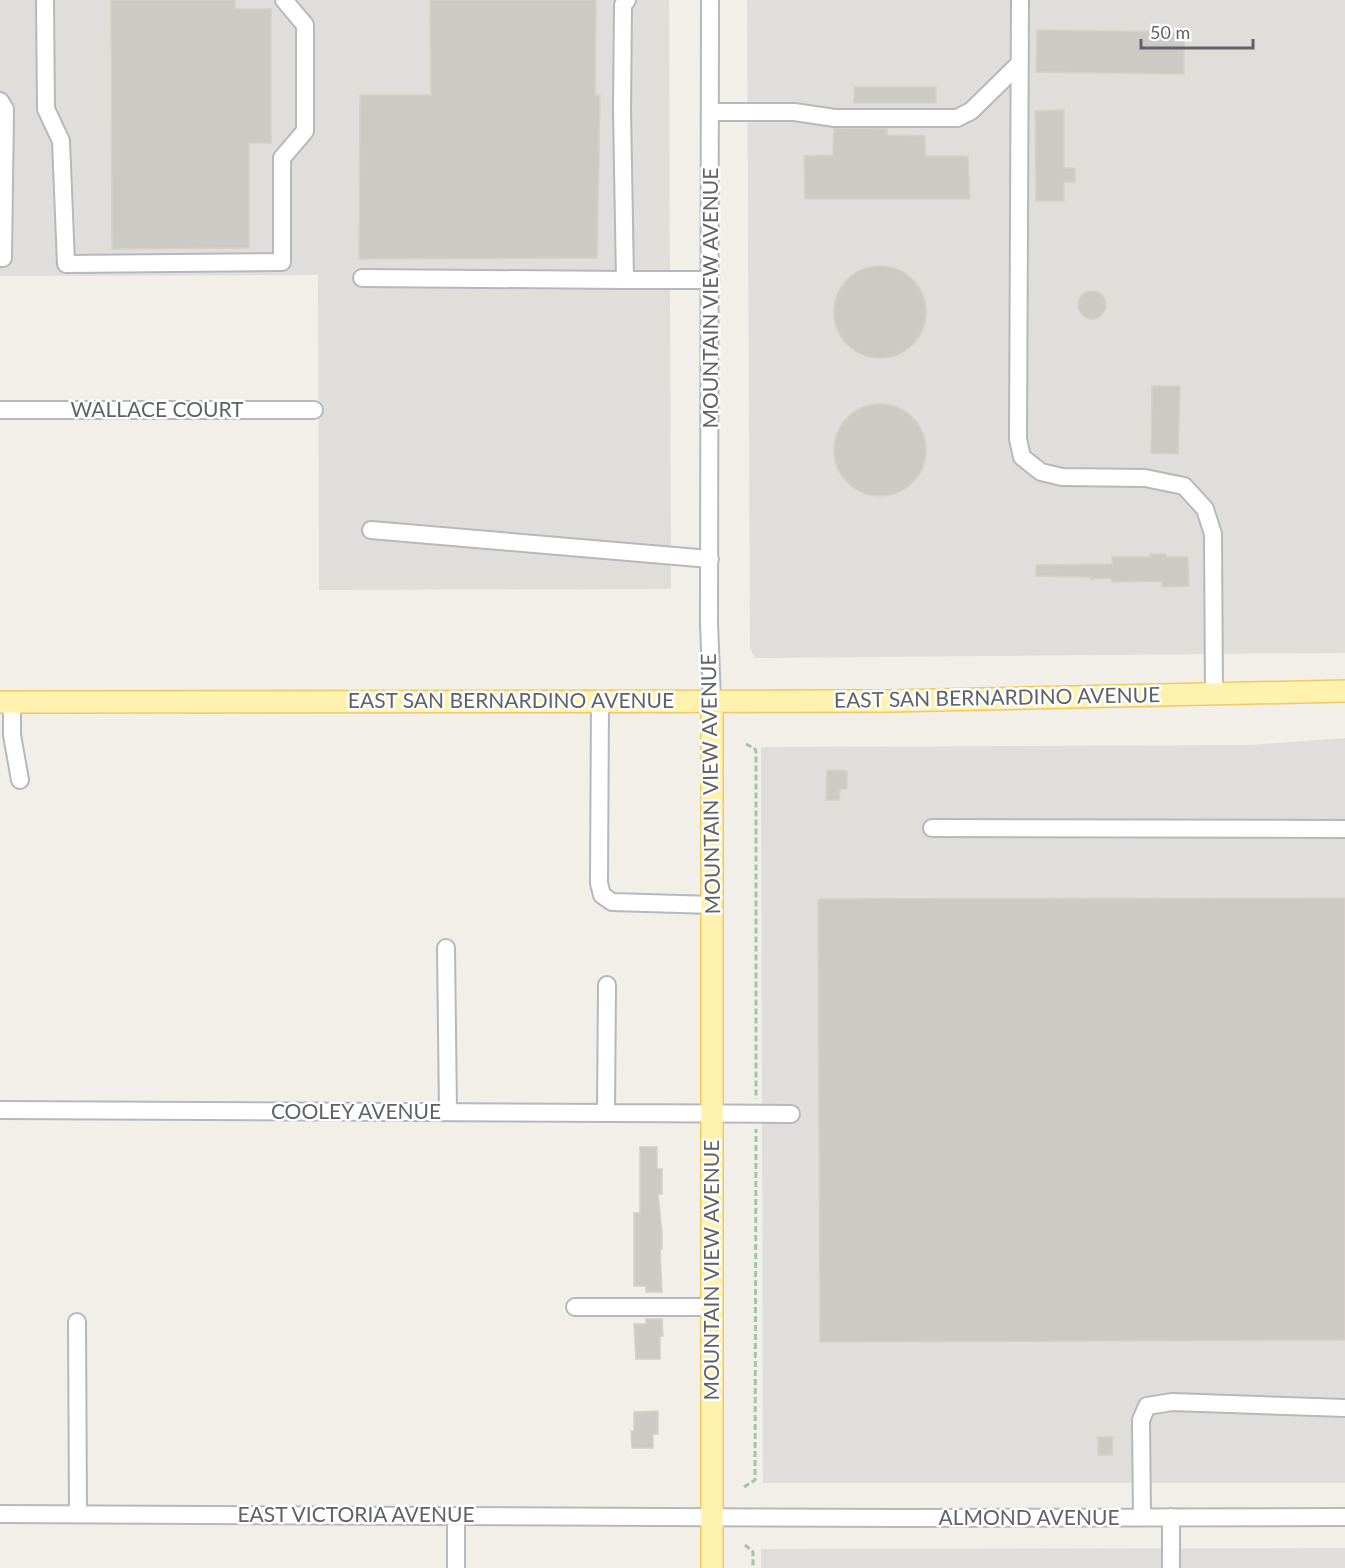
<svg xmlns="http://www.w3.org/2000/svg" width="1345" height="1568" font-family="Lato,sans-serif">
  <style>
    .industrial { fill: #e0deda }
    .building { fill: #cccac5; stroke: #d6d1c6; stroke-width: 1.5 }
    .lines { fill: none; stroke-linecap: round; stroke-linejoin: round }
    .minor-casing { stroke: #b5b8bc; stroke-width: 20 }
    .major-casing { stroke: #f2c960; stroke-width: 24 }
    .path { stroke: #9cc7a9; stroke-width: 3; stroke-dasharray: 6 3; stroke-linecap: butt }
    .minor { stroke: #fff; stroke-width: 16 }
    .major { stroke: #fff2af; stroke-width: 21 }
    .labels { text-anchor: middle; stroke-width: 5; stroke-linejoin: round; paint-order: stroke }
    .street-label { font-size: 21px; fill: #5f6368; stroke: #fff }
  </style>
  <rect width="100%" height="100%" fill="#f1efe8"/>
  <path class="industrial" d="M0,0H669L671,589L319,590L318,275L0,276Z
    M747,0H1345V653L755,658L750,649Z
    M1345,738V1483H763L761,747L1251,745Z
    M1345,1548V1568H761V1549Z"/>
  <path class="building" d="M111,0H235V9H271V143H249V248L112,249Z
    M430,0H596L595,95H600L597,258L359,259L360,95H431Z
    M1037,30L1184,32V74L1036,72Z
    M854,87H936V103H854Z
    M1064,110V168H1075V182H1064V201H1036L1035,111Z
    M834,128L887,129V135L925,136V156H968L970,199H805L804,156L833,155Z
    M834 312a46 46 0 1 1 92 0a46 46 0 1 1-92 0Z
    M1078 305a14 14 0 1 1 28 0a14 14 0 1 1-28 0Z
    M1152,386H1180L1178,454L1151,453Z
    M834 450a46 46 0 1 1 92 0a46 46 0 1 1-92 0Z
    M1150,554H1166L1167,557H1188L1189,586L1162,587V581L1112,582V578L1091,579V577L1036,576V565L1112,564V557H1150Z
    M827,770L847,771V789H840L839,800H826Z
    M1345,898V1340L820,1342L818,899Z
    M640,1147H657V1169H662V1194H658L662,1233V1249H660L662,1292H646V1286H634V1213H640Z
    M646,1319H662L663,1336H660V1359H636L634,1324H646Z
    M658,1411V1434H653V1448H632L631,1431H634V1412Z
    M1098,1437H1113L1112,1455H1098Z"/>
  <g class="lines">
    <defs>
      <path id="minor" d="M45,0L46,109L61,141L66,264L282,262V158L305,131V25L284,0
        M627,0L623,5L622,110L625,280H711
        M710,0L709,623L712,700
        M1020,0L1018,439L1022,457L1041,472L1062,477L1145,478L1184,486L1205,509L1213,534L1214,694
        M0,101L5,109L3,258H0
        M711,112H794L835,118H957L971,111L1020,63
        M362,278L625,280
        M0,410H314
        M371,530L710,559
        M600,700L599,883L602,895L612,902L713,905
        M12,702V735L20,780
        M932,828L1345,829
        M446,948L448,1112
        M0,1110L791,1114
        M606,1112L607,985
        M575,1307H712
        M77,1322L78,1514
        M0,1514L902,1518L1345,1517
        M456,1516V1568
        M1142,1517L1141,1420L1147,1406L1172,1402L1345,1408
        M1171,1517V1568"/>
      <path id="major" d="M712,700V1568
        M0,702L891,701L1345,691"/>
    </defs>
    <use href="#minor" class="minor-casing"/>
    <use href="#major" class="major-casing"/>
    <path class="path" d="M746,744L755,749L756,752V1099
      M744,1487L755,1480L756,1129
      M745,1545L753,1552V1568"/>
    <use href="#minor" class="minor"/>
    <use href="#major" class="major"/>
  </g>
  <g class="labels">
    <g class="street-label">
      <text transform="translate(711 298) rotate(-90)" y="7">MOUNTAIN VIEW AVENUE</text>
      <text x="157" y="417">WALLACE COURT</text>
      <text transform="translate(997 698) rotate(-1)" y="7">EAST SAN BERNARDINO AVENUE</text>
      <text x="511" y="708">EAST SAN BERNARDINO AVENUE</text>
      <text transform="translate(711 784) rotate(-91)" y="7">MOUNTAIN VIEW AVENUE</text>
      <text x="356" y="1119">COOLEY AVENUE</text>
      <text transform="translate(712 1270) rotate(-90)" y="7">MOUNTAIN VIEW AVENUE</text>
      <text x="356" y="1522">EAST VICTORIA AVENUE</text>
      <text x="1029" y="1525">ALMOND AVENUE</text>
    </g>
  </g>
  <path d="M1141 39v9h112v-9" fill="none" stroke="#5f6368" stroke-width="3"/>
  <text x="1150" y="39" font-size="18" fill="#5f6368" stroke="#ffffff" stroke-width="4.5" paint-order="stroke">50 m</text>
</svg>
